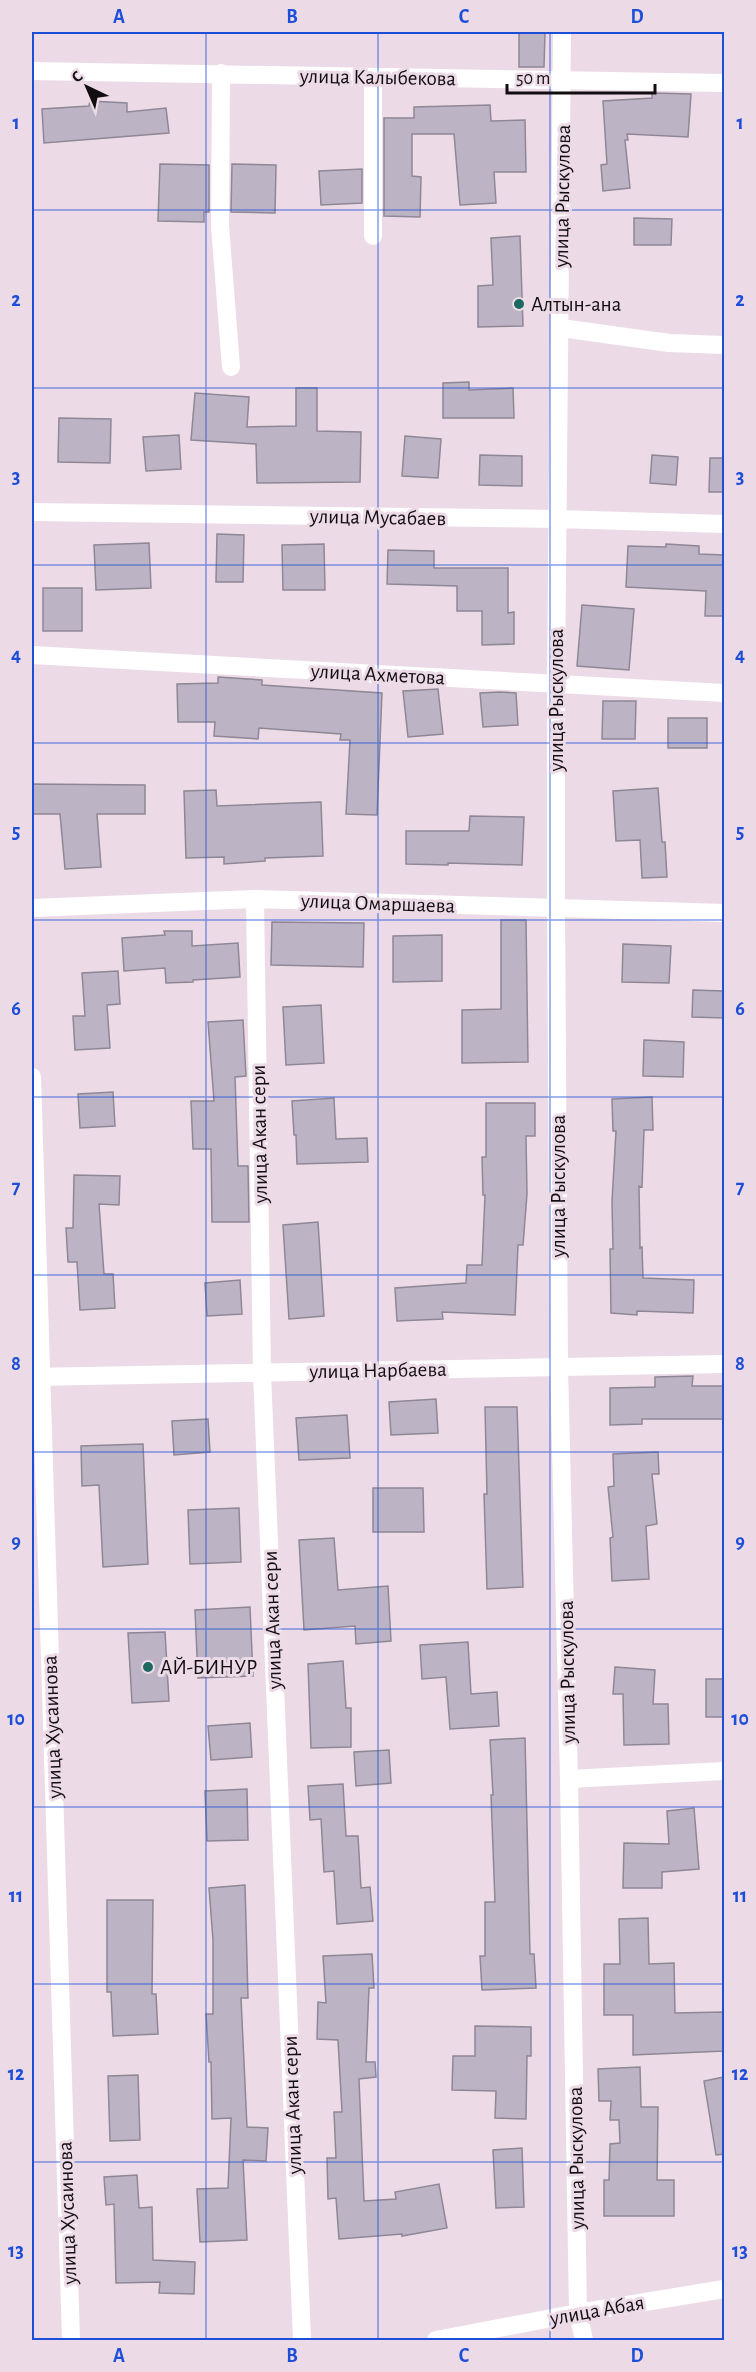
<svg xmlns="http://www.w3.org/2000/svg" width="756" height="2372" font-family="'Alegreya Sans',sans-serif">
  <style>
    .building { fill: #bcb4c4; stroke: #8f8796; stroke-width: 1.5 }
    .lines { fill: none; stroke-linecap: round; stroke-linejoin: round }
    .minor { stroke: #fff; stroke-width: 18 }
    .grid { fill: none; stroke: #1d4ed8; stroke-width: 1.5; stroke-opacity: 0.55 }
    .poi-dot { fill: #1d6861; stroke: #ecdbe6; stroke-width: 2 }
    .labels { text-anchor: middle; stroke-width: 6; stroke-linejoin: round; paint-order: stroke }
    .street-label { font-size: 21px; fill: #120d10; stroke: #ecdbe6 }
    .poi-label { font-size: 21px; fill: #120d10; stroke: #ecdbe6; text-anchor: start }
    .neatline { fill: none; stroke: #1d4ed8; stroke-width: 2 }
    .grid-label { font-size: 20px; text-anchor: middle; font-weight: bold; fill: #1d4ed8 }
  </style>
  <rect width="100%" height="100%" fill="#ecdbe6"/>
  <path class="building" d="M519,32H545L544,67H519Z
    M652,93L691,94L688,137L627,134L628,140H625L630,188L603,191L601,165L607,164L603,101L652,98Z
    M90,101L127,103V112L166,108L169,133L44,143L42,109L89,106Z
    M490,105L491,121L525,120L526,172H494L496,203L460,205L454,134H412V176L421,177L420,217L384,216V118H414V107Z
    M160,164L209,165V212H204V222L158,221Z
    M232,164L276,165L275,213L231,212Z
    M362,169V203L321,205L319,171Z
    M634,218L672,219L671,245H634Z
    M520,236L523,326L478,327V286L493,285L491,238Z
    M469,382V390L513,388L514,418H443V383Z
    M296,388H317V431L361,432L360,482L257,483L256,444L191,440L195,393L249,397L247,427L296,426Z
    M59,418L111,419L110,463L58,462Z
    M179,435L181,469L146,471L143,437Z
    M405,436L441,439L438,478L402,476Z
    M480,455L522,456V486L479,485Z
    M652,455L678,457L676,485L650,483Z
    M710,458H724V492H709Z
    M217,534L244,535L243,582H216Z
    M149,543L151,588L96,590L94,545Z
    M324,544L325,590H283L282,545Z
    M666,544L699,546V554L724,555V616H705L706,591L626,587L628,546L666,547Z
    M388,550L434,551V568H508V613L514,612V644L482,645V611H457V586L387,584Z
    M43,588H82V631H43Z
    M582,605L634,609L629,670L577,666Z
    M218,677L262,680V685L382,693L377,815L346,814L350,740H340L341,734L259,728L258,739L214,736L215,722H178L177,684L218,683Z
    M438,689L443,734L408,737L403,691Z
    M500,692L516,693L518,725L483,727L480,693Z
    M603,701H636L635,739H602Z
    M668,718H707V748H668Z
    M32,784L145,785V814H97L101,867L65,869L60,814H32Z
    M658,788L662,842H665L667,877L642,878L640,840L616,841L613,791Z
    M216,790L217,806L321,802L323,856L265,858V861L224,864V857L186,858L184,791Z
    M470,816L524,817L522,865L448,863V865L406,864V831H469Z
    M501,920H526L528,1062L462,1063V1010L501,1009Z
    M272,922L364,923L363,967L271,965Z
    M164,931H192V946L238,943L240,977L193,980V982L166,983L165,968L124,971L122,938L165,935Z
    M442,935V981L393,982V936Z
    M623,944L671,946L669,983L622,982Z
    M118,971L120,1004L107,1005L110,1048L75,1050L73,1016H85L82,973Z
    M693,990L724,991V1018L692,1017Z
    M321,1005L324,1063L286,1065L283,1007Z
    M243,1020L246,1076L235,1077L238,1166H248L249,1222H212L211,1149H193L191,1101H214L208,1022Z
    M644,1040L684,1042L683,1077L643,1076Z
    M113,1092L115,1126L80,1128L78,1094Z
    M652,1097L653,1130H644L642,1187L639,1186L640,1248L642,1247L643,1278L694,1280L693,1313L637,1311V1315L611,1313L610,1249H613L612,1202L616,1131H613L612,1099Z
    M334,1098L336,1139L367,1138L368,1162L297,1164L296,1135H294L292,1101Z
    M486,1103H535V1136H526L527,1194L523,1245H518L515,1315L442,1312L443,1319L397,1321L395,1288L466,1283L467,1265H482L485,1195H483L482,1157H486Z
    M74,1175L120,1176L119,1205L99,1204L104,1274H113L115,1308L80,1310L77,1262H68L66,1228H73Z
    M318,1222L324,1316L289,1319L283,1225Z
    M240,1280L242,1314L207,1316L205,1283Z
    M693,1376L692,1386H724V1419H642V1424L610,1425V1388L655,1387V1377Z
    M436,1399L438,1433L391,1435L389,1402Z
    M485,1407H517L523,1587L487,1589L484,1494H487Z
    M347,1415L350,1458L299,1460L296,1418Z
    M208,1419L210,1452L174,1455L172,1421Z
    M143,1444L148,1564L103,1567L99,1485L82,1486L81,1446Z
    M658,1452L659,1474H652L657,1524L646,1526L649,1579L612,1581L610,1538L613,1537L608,1487L614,1486L613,1454Z
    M373,1488H423L424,1532H373Z
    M239,1508L241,1562L190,1564L188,1510Z
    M334,1538L338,1590L388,1586L391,1641L356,1644L355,1626L304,1630L299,1540Z
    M250,1607L253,1676L198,1678L195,1610Z
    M165,1632L169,1701L132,1703L128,1633Z
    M468,1642L471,1694L497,1692L499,1726L450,1729L446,1677L422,1679L420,1645Z
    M343,1661L346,1708H351V1747L311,1748L308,1664Z
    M615,1667L655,1670L653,1704H668L669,1744L624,1745L623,1694H613Z
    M706,1679H724V1717H706Z
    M250,1723L252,1757L211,1760L208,1726Z
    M525,1738L530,1954H534L536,1988L482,1990L480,1956H485V1902H495L491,1795H493L490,1740Z
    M389,1750L391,1783L356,1786L354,1752Z
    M343,1784L346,1836H358L361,1888L370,1887L373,1921L337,1924L334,1871L324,1872L321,1819L310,1820L308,1786Z
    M247,1789L248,1840L207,1841L205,1791Z
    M694,1808L699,1869L662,1872V1888H623L624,1843L669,1844L667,1811Z
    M245,1885L248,1998H241L247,2127L268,2128L266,2161L243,2160L247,2240L200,2242L197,2189L228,2188L231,2118L212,2119L211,2062H209L206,2014H213V1940L209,1888Z
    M107,1900H153L152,1994H156L158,2034L113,2036L111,1992H107Z
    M648,1918L649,1964L674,1963L675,2013L724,2012V2051L633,2055V2015H604V1964H620L619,1919Z
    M372,1954L374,1988H369L366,2062H375L376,2077L359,2079L364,2201L396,2199L395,2192L439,2184L447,2228L402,2236V2234L339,2239L336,2198L328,2199L327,2158H336L334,2112H342L338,2040L317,2039L318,2002L326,2003L323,1956Z
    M475,2026L531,2027V2056H527L526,2119L495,2118L496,2091L452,2090L453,2056H475Z
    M640,2067L641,2107H658L657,2180H674V2216H604V2180H609L610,2144L620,2143L619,2120H610L611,2101H599L598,2069Z
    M138,2075L140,2140L110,2141L108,2076Z
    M724,2077V2154L716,2155L704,2081Z
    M522,2148L524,2207L496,2208L493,2150Z
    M137,2175L139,2208L152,2207L153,2260L195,2262L194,2294L159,2293L160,2282L116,2283L114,2204L106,2205L104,2177Z"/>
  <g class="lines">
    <path class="minor" d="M562,32L556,684V908L559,1366L569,1779L578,2313L584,2340
      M32,71L724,83
      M221,73L220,226L231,367
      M373,236V77
      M561,328L669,343L724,345
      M32,512L557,519L724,524
      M32,655L724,693
      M255,899L262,1373L302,2340
      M32,908L255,899L724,913
      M32,1077L71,2340
      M32,1377L724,1364
      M569,1779L724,1771
      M436,2340L578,2313L724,2289"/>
  </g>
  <path class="grid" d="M206,32V2340M378,32V2340M550,32V2340M32,210H724M32,388H724M32,565H724M32,743H724M32,920H724M32,1097H724M32,1275H724M32,1452H724M32,1629H724M32,1807H724M32,1984H724M32,2162H724"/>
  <g class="poi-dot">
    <circle cx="519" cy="304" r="6"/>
    <circle cx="148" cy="1667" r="6"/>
  </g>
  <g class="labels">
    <g class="street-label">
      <text transform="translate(378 77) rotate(1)" y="7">улица Калыбекова</text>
      <text transform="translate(562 196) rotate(-89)" y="7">улица Рыскулова</text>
      <text transform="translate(378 517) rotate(1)" y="7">улица Мусабаев</text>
      <text transform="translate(378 674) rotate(3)" y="7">улица Ахметова</text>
      <text transform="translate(556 700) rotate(-90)" y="7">улица Рыскулова</text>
      <text transform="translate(378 903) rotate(2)" y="7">улица Омаршаева</text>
      <text transform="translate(259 1134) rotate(-91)" y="7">улица Акан сери</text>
      <text transform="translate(558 1186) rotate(-90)" y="7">улица Рыскулова</text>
      <text transform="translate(378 1370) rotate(-1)" y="7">улица Нарбаева</text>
      <text transform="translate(272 1620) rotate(-92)" y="7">улица Акан сери</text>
      <text transform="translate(567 1672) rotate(-91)" y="7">улица Рыскулова</text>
      <text transform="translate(52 1727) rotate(-92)" y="7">улица Хусаинова</text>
      <text transform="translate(292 2105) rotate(-92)" y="7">улица Акан сери</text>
      <text transform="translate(576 2158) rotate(-91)" y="7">улица Рыскулова</text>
      <text transform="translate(67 2213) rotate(-92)" y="7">улица Хусаинова</text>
      <text transform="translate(597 2310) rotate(-10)" y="7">улица Абая</text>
    </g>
    <g class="poi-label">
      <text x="531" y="311">Алтын-ана</text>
      <text x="160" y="1674">АЙ-БИНУР</text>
    </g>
  </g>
  <rect width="756" height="2372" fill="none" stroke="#ecdbe6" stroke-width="66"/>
  <g transform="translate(87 87) rotate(316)" stroke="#ecdbe6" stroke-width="4.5" paint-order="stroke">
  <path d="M0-4.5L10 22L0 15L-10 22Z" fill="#120d10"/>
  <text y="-9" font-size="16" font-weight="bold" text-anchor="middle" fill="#120d10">С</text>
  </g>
  <path d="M507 84v9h148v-9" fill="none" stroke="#120d10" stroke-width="3"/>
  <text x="516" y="84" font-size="18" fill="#120d10" stroke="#ecdbe6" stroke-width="4.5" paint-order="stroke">50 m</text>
  <rect x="33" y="33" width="690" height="2306" class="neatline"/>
  <g class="grid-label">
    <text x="119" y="23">A</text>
    <text x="292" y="23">B</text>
    <text x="464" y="23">C</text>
    <text x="637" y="23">D</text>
    <text x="16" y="129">1</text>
    <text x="740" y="129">1</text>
    <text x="16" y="306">2</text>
    <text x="740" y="306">2</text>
    <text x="16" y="483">3</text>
    <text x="740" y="483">3</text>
    <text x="16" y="661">4</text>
    <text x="740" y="661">4</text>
    <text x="16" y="838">5</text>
    <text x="740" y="838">5</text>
    <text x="16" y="1015">6</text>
    <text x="740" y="1015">6</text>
    <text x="16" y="1193">7</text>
    <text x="740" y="1193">7</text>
    <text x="16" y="1370">8</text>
    <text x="740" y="1370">8</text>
    <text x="16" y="1548">9</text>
    <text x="740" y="1548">9</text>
    <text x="16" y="1725">10</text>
    <text x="740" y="1725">10</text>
    <text x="16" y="1902">11</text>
    <text x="740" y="1902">11</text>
    <text x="16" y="2080">12</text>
    <text x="740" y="2080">12</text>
    <text x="16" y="2257">13</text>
    <text x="740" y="2257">13</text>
    <text x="119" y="2362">A</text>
    <text x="292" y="2362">B</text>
    <text x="464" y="2362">C</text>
    <text x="637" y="2362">D</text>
  </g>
</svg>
